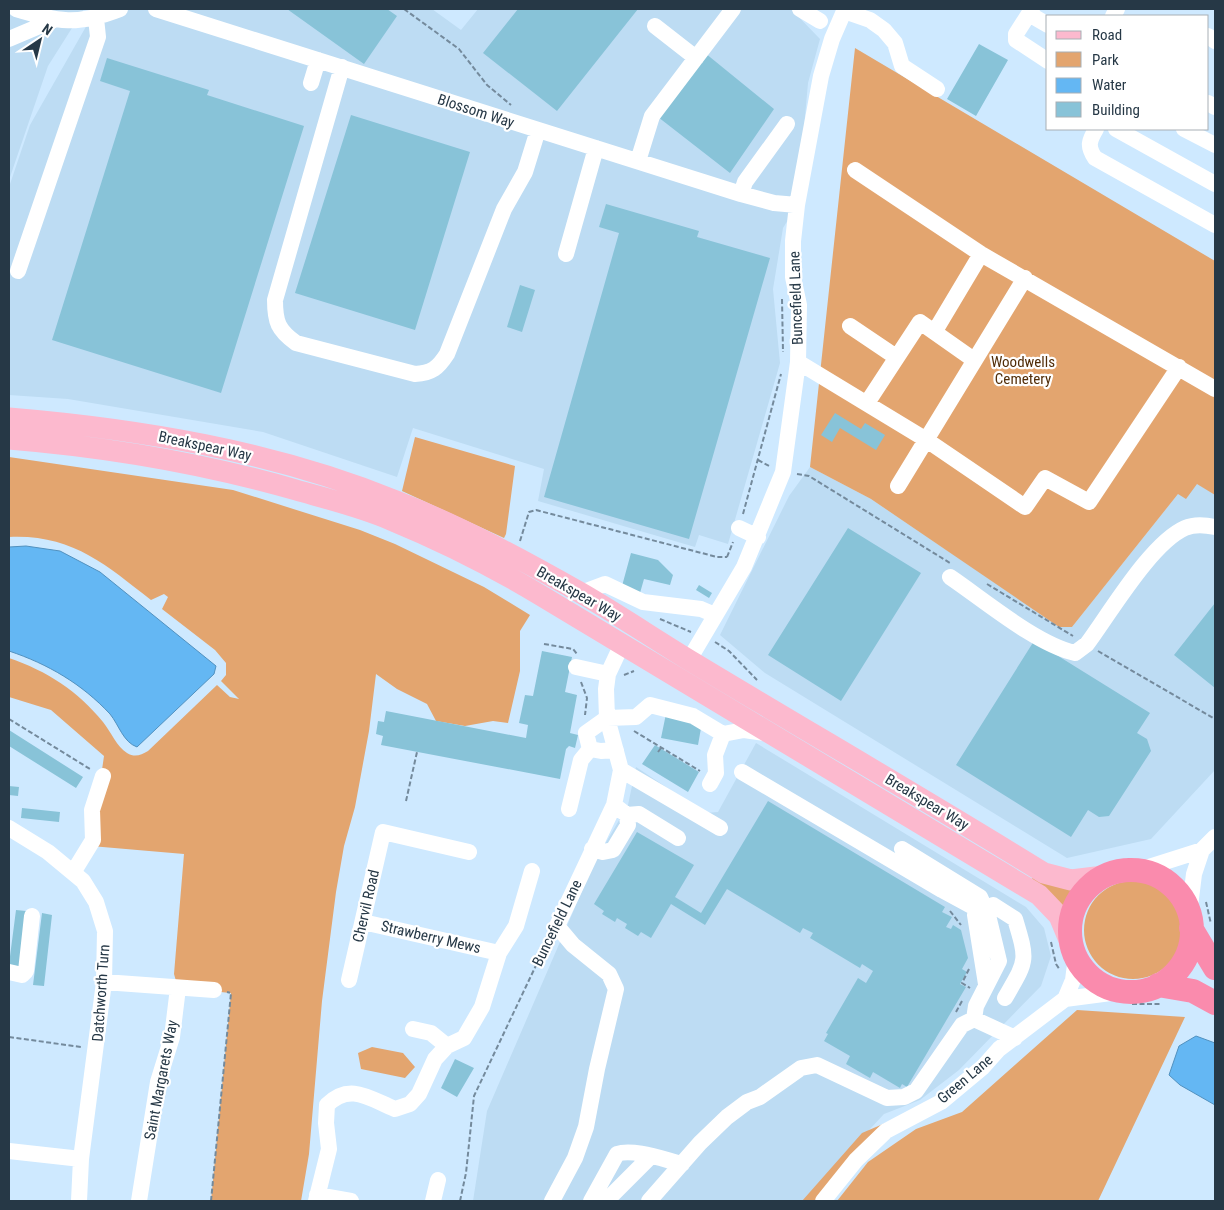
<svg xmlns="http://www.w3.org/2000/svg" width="1224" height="1210" font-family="'Roboto Condensed',sans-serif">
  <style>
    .built { fill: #bddcf3 }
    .green { fill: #e3a56f }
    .water { fill: #64b7f3; stroke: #5191bf }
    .building { fill: #88c3d8 }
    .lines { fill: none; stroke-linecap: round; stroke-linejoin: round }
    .path { stroke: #748a9c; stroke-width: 2; stroke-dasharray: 5 2.5; stroke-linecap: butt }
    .minor { stroke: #fff; stroke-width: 16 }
    .major { stroke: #fcb9ce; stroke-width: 21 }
    .highway { stroke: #fa8bad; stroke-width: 24 }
    .labels { text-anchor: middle; stroke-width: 4.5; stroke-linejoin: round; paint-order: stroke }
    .street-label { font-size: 15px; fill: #263846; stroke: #fff }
    .park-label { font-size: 15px; fill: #512d08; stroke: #fff }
  </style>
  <rect width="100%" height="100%" fill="#cee9ff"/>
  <path class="built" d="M9,9H84L48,66L9,180Z
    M96,9H432L461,30L478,9H791L820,39L808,83L797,205L783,228L773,289L780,363L728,544L699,535L695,547L538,501L544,469L413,428L397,477L263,432L68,399L9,395V187L30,125Z
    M810,467L871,499L1060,627H1072L1178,494L1197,483L1215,495V770L1151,839L1067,858L765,673L720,635L789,496Z
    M756,743L1026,907L1044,928L1051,956L1041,986L959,1070L920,1100L884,1114L803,1201H473L487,1111L595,861L628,805L636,767L705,813L718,812Z"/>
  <path class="green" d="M855,48L1215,261V495L1197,484L1186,499L1178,494L1072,627H1059L871,499L810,467Z
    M415,437L515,466L506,534L504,538L402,491Z
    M9,457L233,490L360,530L395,544L484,587L530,615L520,631V671L508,723L493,721L465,726L436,721L427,704L397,689L376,674L369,731L355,807L344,846L336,892L322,1001L309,1154L301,1201H211L231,993L178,988L174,974L184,854L91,846L104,756L51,710L9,697V658C47,671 78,691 103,722C111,732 117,747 127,753C135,758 141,755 148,751L217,685L230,697L239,699L221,681L226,675V663L215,650L162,609L168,597L164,594L151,600C105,564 71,534 9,537Z
    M1035,873L1080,889L1068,911L1031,881Z
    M1084 930a49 49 0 1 1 98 0a49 49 0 1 1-98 0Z
    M1077,1010L1185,1017L1098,1201H837L868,1162L916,1129L962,1112Z
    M372,1047L403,1053L415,1067L405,1078L361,1069L358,1053Z
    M890,1121L816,1201H802L862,1133Z"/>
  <path class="water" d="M26,546L60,551L100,572L216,666L214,674L137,747C123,742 119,725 110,714C82,684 48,664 9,651V547Z
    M1196,1036L1215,1043V1105L1180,1085L1169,1075L1179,1046Z"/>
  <path class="building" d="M287,9H387L397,16L364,64Z
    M518,9H638L557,111L483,53Z
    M979,44L1008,60L976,116L947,99Z
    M705,53L774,109L730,173L658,117Z
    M107,58L209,90L207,95L304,126L221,393L52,340L130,91L100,81Z
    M351,115L470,152L415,330L295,293Z
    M606,204L699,231L697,237L770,258L689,539L544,497L619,233L599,227Z
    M520,285L535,290L522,332L507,327Z
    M835,413L861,429L865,423L885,435L876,450L840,428L832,442L821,435Z
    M848,528L921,573L841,701L768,655Z
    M631,553L658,560L673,575L670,585L644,579L640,593L622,586Z
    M699,585L712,593L709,598L696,590Z
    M1215,603V688L1174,655Z
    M1034,641L1150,713L1137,733L1147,739L1151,751L1109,816L1099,817L1088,810L1071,837L956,765Z
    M542,651L572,657L565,692L577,695L570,733L578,735L575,748L569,746L566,749L560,779L381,745L383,736L376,734L378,721L384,722L386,711L526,738L528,725L519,723L525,695L533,696Z
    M667,709L703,717L698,745L661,738Z
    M9,730L83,777L76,788L9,746Z
    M655,745L699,772L688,792L642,764Z
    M9,786L19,787L18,796L9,795Z
    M768,801L945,907L942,912L952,917L946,927L951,929L953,925L961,930L968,958L962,969L967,972L960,984L966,987L907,1087L902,1084L900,1088L873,1072L870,1078L846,1064L850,1056L824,1041L828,1034L826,1033L858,978L866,983L873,971L862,964L860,968L810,938L813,933L803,928L800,933L727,889L705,925L671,904L651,938L641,932L638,936L625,928L627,924L617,918L615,922L602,914L604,911L594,904L637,832L694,865L675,897L701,913Z
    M22,808L60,812L59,822L21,818Z
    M16,910L26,911L19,968L9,964Z
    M42,913L52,915L44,986L33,985Z
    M455,1059L474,1068L457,1097L441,1088Z"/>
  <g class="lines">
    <path class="path" d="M404,9L459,49L487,85L511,105
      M782,299L783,352
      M758,460L769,466
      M797,474L809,476L950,563
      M743,514L781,374
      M520,541L529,512L536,510L717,557H727
      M727,557L733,542
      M987,584L1073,636
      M660,619L691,632
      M715,642L729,651L757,680
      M544,644L573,649L577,654
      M1098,651L1215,719
      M624,675L634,671
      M581,682L587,698L585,715
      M9,719L90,769
      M634,731L700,771
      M658,752L661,748
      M406,801L417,752
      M1113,863L1130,859
      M1206,902L1211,924
      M950,911L961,925
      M1051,942L1056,964L1060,970
      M969,969L962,983L970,988
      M1132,1004H1160
      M956,1012L962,1001
      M9,1037L81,1047
      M211,1201L231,993L227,992
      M460,1201L466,1173L474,1096L549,938"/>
    <path class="minor" d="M16,9C60,22 76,26 120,9
      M156,9L741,194L774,203L797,205
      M800,9L820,21
      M1032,9L1016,34V40L1048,61
      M844,11L870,20L884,30L895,43L902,66L937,89
      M1029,14L1048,25
      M1113,16L1117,9
      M655,26L696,58
      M1208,36L1215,41
      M9,39L54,20
      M342,67L275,300C275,322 278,330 296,343L415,374C432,373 438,368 447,354L504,209L525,172L538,130
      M311,83L318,60
      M1208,103L1215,107
      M1096,129C1089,141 1087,146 1095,158L1215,225
      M1116,129L1215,184
      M1184,129L1215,145
      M638,161L652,116L733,9
      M855,170L981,254L1215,389
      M741,194L745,182L787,124
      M566,254L596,148
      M18,271L98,37L96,18
      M850,326L896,357
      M935,331L981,254
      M798,362L925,439L1025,507L1045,478L1089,502L1179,367
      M867,403L920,322L974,360
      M898,486L1025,278
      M739,528L758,537
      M950,577C984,600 1036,644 1075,653L1087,644C1110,613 1151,543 1185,528C1194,524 1206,525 1215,527
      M581,593L605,584L643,602L701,609L715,615
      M689,660L744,567L783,472L798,362L799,305L793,277V241L797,205L821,76L832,39L845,9
      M576,667L608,674
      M616,750L601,751L590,749L586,733L607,718L636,717L650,705L693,716L723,734L744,730L765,733
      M621,770L720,828
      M742,772L942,890L988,915L999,961L976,1006L974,1019L1015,1038
      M710,784L716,773L715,755L723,734
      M569,809L581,760L590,749
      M627,815L639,814L678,838
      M9,828L48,852L83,881L96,902L105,931L104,982L81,1159L79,1201
      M592,849L603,852L613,850L628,825L627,815L614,805
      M902,849L980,897L988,915
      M1139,870L1202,850
      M74,871L93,840L92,810L103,776
      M977,909L975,915L986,984
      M988,915L993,905L1015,919C1028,962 1027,960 1005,998
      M1189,915L1194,874L1202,850L1215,837
      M363,922L499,953
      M9,972L22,975L26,971L32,916
      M349,980L383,832L469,852
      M104,982L214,990
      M1065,999L1073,980L1076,957
      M413,1029L431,1033L447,1046
      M9,1151L81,1159
      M317,1195L351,1201
      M139,1201L158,1082L172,1037L178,988
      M316,1201L329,1149L326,1123L327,1105C350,1082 370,1099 395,1109L410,1104L419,1094L435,1059L447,1046L464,1038L482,1007L499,953L516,926L532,871
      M433,1201L438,1180
      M552,1201L575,1158L586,1127L597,1069L616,989L609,974L573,945L557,926L614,805L621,770L607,718L606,689L608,674L622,644
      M591,1201L617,1154C633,1148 665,1160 682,1164
      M606,1201L651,1156
      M649,1201L700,1143L727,1117L747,1102L760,1097L801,1068L817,1065L887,1098L904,1097L916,1091L962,1025L974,1019
      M823,1201L856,1160L886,1131L941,1102L983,1067L999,1049L1065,999L1126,991"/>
    <path class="major" d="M9,418C140,429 273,451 396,501C460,526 521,559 581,593C619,615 656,640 694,663C810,733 928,801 1044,873L1071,880L1104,876
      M9,439C107,447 202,463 296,490C328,499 361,507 391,520C442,541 492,566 540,595L1039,895L1059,916L1071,945"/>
    <path class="highway" d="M1070 931a61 61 0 1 1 122 0a61 61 0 1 1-122 0Z
      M1191,928L1215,968
      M1158,985L1193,991L1215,1003"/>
  </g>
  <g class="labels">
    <g class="street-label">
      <text transform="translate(476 111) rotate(18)" y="5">Blossom Way</text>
      <text transform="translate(796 298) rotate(-92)" y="5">Buncefield Lane</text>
      <text transform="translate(205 446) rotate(12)" y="5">Breakspear Way</text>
      <text transform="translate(579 594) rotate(30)" y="5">Breakspear Way</text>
      <text transform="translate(927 802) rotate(31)" y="5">Breakspear Way</text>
      <text transform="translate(366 906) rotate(-77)" y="5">Chervil Road</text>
      <text transform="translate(557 923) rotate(-64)" y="5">Buncefield Lane</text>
      <text transform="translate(431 937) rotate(13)" y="5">Strawberry Mews</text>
      <text transform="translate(101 993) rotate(-86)" y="5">Datchworth Turn</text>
      <text transform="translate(965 1079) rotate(-40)" y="5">Green Lane</text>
      <text transform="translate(161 1080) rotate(-79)" y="5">Saint Margarets Way</text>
    </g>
    <g class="park-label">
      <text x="1023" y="367">Woodwells<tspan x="1023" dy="17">Cemetery</tspan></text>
    </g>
  </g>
  <rect width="1224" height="1210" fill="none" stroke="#263846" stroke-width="20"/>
  <rect x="1046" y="15" width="162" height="115" fill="#ffffff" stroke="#a8afb5"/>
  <rect x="1056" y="31" width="25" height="8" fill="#fcb9ce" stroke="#a8afb5"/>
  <text x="1092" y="40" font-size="15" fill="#263846">Road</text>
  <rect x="1056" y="52" width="25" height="15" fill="#e3a56f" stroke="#a8afb5"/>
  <text x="1092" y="65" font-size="15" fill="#263846">Park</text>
  <rect x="1056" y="78" width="25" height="15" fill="#64b7f3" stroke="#a8afb5"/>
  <text x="1092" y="90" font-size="15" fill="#263846">Water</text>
  <rect x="1056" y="102" width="25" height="15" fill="#88c3d8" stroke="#a8afb5"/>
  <text x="1092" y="115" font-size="15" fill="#263846">Building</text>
  <g transform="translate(40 40) rotate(35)" stroke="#ffffff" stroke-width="4" paint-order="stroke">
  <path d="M0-4L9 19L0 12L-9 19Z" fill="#263846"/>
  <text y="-8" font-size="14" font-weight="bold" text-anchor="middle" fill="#263846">N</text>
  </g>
</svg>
